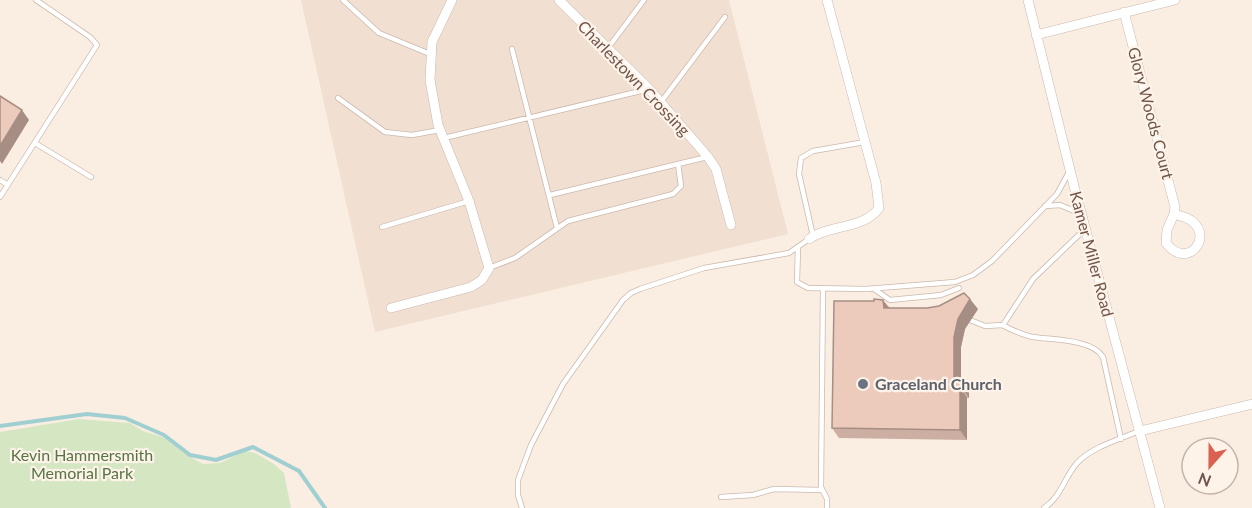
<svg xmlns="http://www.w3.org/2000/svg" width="1252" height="508" font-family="Lato,sans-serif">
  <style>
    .residential { fill: #f1e0d1 }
    .green { fill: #d4e6c2 }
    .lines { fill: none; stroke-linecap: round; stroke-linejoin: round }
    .stream { stroke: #a0cfd2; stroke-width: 4 }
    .service-casing { stroke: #ccb8ad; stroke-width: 6 }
    .minor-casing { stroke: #ccb8ad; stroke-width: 10 }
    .service { stroke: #fff; stroke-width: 4.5 }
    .minor { stroke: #fff; stroke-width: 9 }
    .wall { fill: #ccafa2 }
    .shaded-wall { fill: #a68e84 }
    .building { fill: #edcbbc; stroke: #a68e84; stroke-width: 1.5 }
    .worship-dot { fill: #6b7280; stroke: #fdf3e8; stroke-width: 2 }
    .labels { text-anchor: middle; stroke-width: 4.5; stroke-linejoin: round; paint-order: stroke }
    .street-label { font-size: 16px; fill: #6f544b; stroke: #fdf3e8 }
    .worship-label { font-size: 16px; font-weight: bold; fill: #5b616d; stroke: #fdf3e8; text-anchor: start }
    .park-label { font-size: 16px; fill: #577544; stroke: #fdf3e8 }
  </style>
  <rect width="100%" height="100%" fill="#faeee2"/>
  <path class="residential" d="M301,0H729L788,234L375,332Z"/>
  <path class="green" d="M79,419L130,423L143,431L172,440L190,457L203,464L220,463L245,451L255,453L274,464L284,473L291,508H0V432Z"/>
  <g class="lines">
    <path class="stream" d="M0,426L87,414L125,418L164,435L190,455L216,460L253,447L299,471L325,508"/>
    <defs>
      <path id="service" d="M343,0L379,33L430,54
        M608,48L644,0
        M512,49L557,228
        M338,98L385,132L412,135L440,130
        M661,102L725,17
        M444,138L649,89
        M35,143L91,177
        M0,180L8,185
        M550,195L707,157
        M0,197L97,45L90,37L36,0
        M1045,206L1060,205L1081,214
        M382,227L469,201
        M813,236L799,174L801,158L813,151L865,142
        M798,248L797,282L808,288L866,289L955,282L973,275L992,261L1057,194L1069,172
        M489,268L515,258L568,221L673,194L681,186L678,164
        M823,289L821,487L827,499V508
        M874,289L890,300L941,295L959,288
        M970,320L985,326L1003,325L1033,279L1085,229
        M1002,325C1012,330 1022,335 1033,337C1052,340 1092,339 1103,357L1121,439
        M721,497L753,495L774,489L822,490
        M522,508L518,495V480L531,445L563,384L623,300L631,293L640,289L704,268L789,253L809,239
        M1044,508C1061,497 1064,478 1077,463C1092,447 1118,440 1139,431"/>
      <path id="minor" d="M559,0L649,89L708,157L716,169L731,225
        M1028,0L1074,186L1160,508
        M1124,12L1175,207L1174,214
        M1036,35L1175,0
        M1174,214C1180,216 1188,217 1193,222C1213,239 1186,270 1166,243L1167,230Z
        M809,239C830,224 863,230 879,208L876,183L827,0
        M391,308L471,287L482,280L489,268L469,201L438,125L430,80L432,42L452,0
        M1140,431L1252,404"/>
    </defs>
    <use href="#service" class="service-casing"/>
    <use href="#minor" class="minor-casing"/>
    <use href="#service" class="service"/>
    <use href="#minor" class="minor"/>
  </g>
  <path class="wall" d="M883,300L890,308L978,309L965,329L961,347V381L969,391V398H967V440L839,438L832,428L874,301Z"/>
  <path class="shaded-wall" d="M22,110L29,120L2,164L0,161V146Z
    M970,299L978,309L965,329L961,347V387H960L967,398V440L960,430L954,379V337L958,319Z
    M883,300L890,310L884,308Z
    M962,381L969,391V398L962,387Z"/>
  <path class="building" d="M0,96L22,110L0,146Z
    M964,293L970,299L958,319L954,337V379L962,381V387H960V430L832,428L834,301H874V299L883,300L884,308H927L939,306Z"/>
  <circle class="worship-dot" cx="863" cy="384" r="6"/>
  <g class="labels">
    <g class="street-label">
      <text transform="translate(634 78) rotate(46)" y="6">Charlestown Crossing</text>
      <text transform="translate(1151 113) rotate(75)" y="6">Glory Woods Court</text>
      <text transform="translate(1092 254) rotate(75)" y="6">Kamer Miller Road</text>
    </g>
    <g class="worship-label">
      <text x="875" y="390">Graceland Church</text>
    </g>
    <g class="park-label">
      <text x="82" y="461">Kevin Hammersmith<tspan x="82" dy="18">Memorial Park</tspan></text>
    </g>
  </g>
  <g transform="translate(1210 466) rotate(201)"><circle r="28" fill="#fdf3e8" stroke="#c4b3a9" stroke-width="1.5"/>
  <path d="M0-4.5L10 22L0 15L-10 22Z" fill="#db6250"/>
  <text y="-9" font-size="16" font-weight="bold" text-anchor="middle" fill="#6f544b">N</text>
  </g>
</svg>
